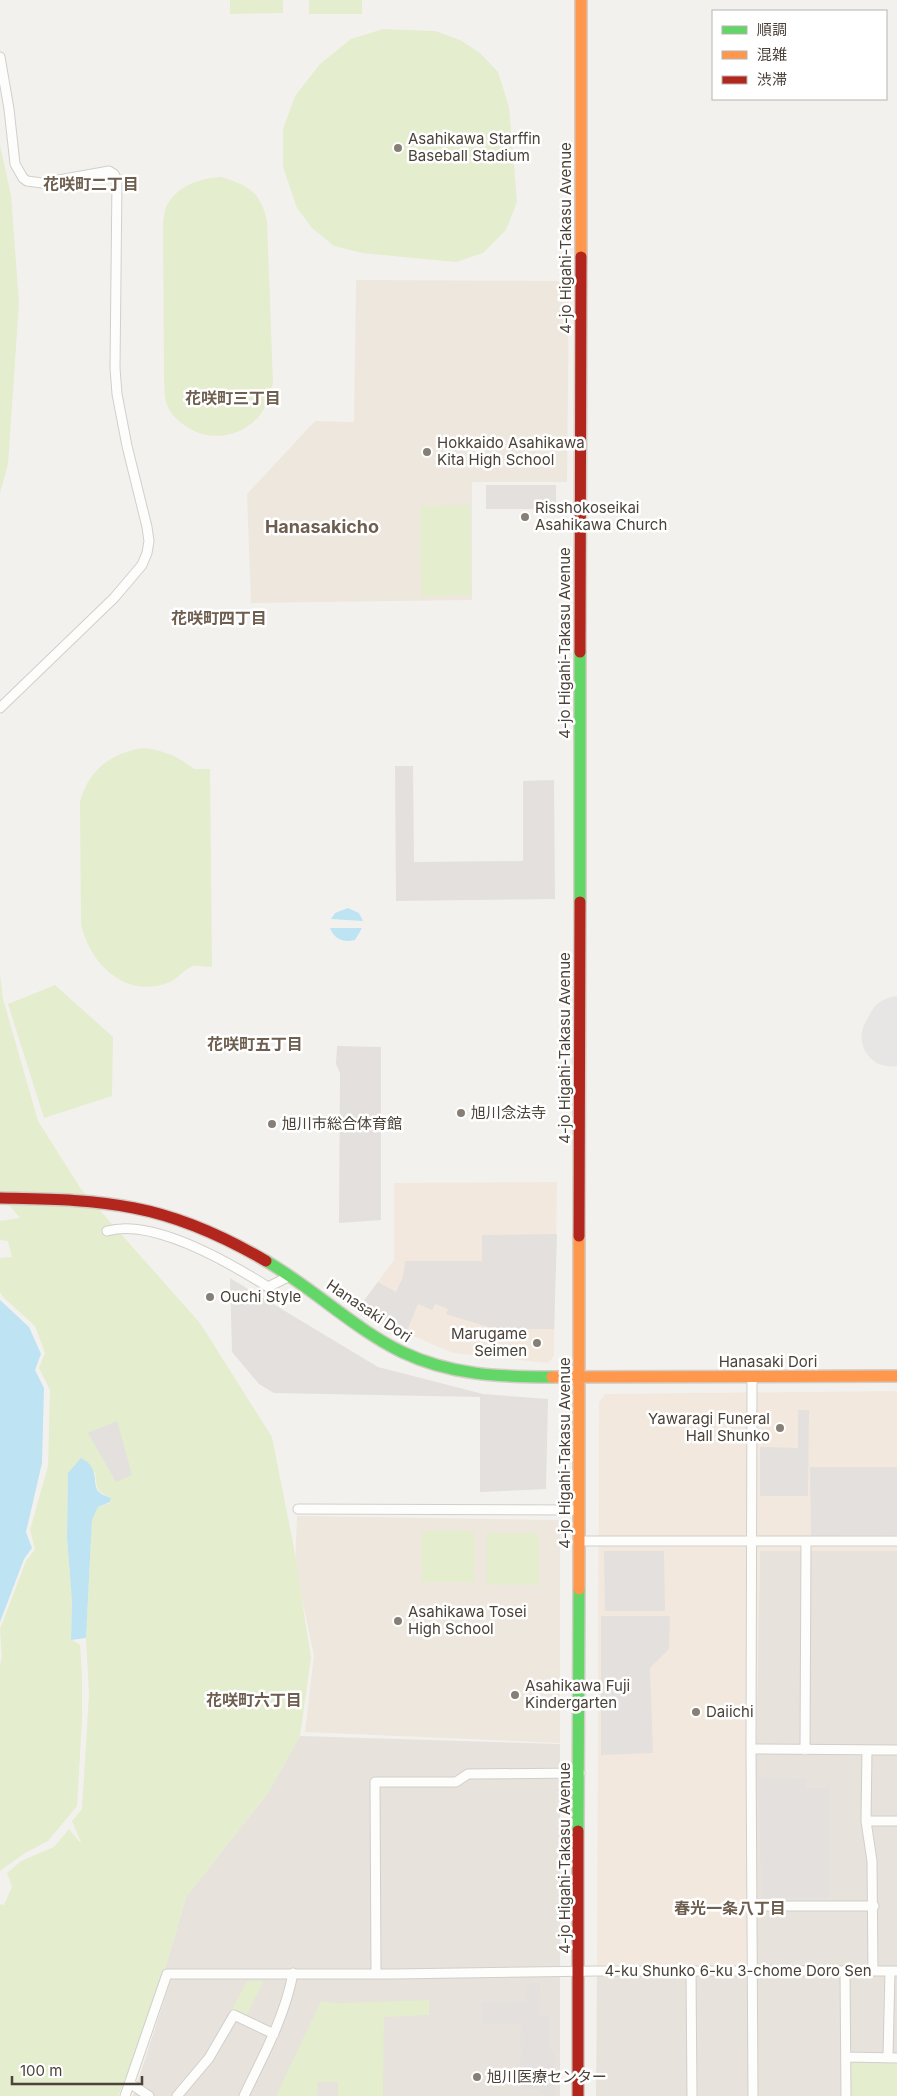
<svg xmlns="http://www.w3.org/2000/svg" width="897" height="2096" font-family="Inter,'Noto Sans JP',sans-serif">
  <style>
    .residential { fill: #e7e2db }
    .commercial { fill: #f2e8de }
    .education { fill: #eee7dd }
    .green { fill: #e4edce }
    .parking { fill: #e3e0de }
    .water { fill: #bee3f2 }
    .lines { fill: none; stroke-linecap: round; stroke-linejoin: round }
    .runway { stroke: #e7e6e4; stroke-width: 59 }
    .street-casing { stroke: #d1cfcb; stroke-width: 11 }
    .fast-casing { stroke: #d3cdc5; stroke-width: 14 }
    .slow-casing { stroke: #d3cdc5; stroke-width: 14 }
    .jam-casing { stroke: #d3cdc5; stroke-width: 14 }
    .street { stroke: #fdfdfc; stroke-width: 9 }
    .fast { stroke: #63d668; stroke-width: 11 }
    .slow { stroke: #ff974d; stroke-width: 11 }
    .jam { stroke: #b3261e; stroke-width: 11 }
    .poi-dot { fill: #867f78; stroke: #fff; stroke-width: 2 }
    .labels { text-anchor: middle; stroke-width: 5; stroke-linejoin: round; paint-order: stroke }
    .poi-label { font-size: 15px; fill: #4b4239; stroke: #fff; text-anchor: start }
    .street-label { font-size: 15px; fill: #4b4239; stroke: #fff }
    .neighbourhood-label { font-size: 16px; font-weight: bold; fill: #6e5e4f; stroke: #fff }
    .quarter-label { font-size: 18px; font-weight: bold; fill: #6e5e4f; stroke: #fff }
  </style>
  <rect width="100%" height="100%" fill="#f3f1ee"/>
  <path class="residential" d="M760,1550L897,1551V2096H596L597,1971H752Z
    M300,1736L560,1744V2096H133L170,1982L165,1969L186,1897L268,1793Z"/>
  <path class="commercial" d="M557,1182L554,1356L548,1363L453,1353L406,1333L360,1306L394,1260V1183Z
    M897,1391V1551H760L752,1971H597L599,1402L605,1394Z"/>
  <path class="education" d="M356,280L569,281L567,482H472V600L251,603L247,494L315,421L354,422Z
    M297,1516L558,1520L560,1522V1743L305,1732L314,1655L295,1567Z"/>
  <path class="green" d="M230,0H283V13L230,14Z
    M309,0H362V14H309Z
    M383,29L435,31L460,40L480,53L498,72L509,107L517,202L506,230L483,253L456,262L362,253L334,246L312,228L297,208L283,167V129L295,96L320,64L351,39Z
    M0,145L11,195L19,303L8,464L0,493Z
    M221,177C249,186 260,191 267,221L273,383C269,394 267,406 260,415C243,436 213,442 190,429C181,423 172,417 168,407C164,400 165,389 164,381L163,223C164,218 164,212 166,207C176,186 200,178 221,177Z
    M470,505L471,595L421,596L420,506Z
    M144,748C165,751 178,756 194,769H210L212,967C207,967 198,965 193,966C185,969 178,978 170,982C126,1000 91,965 81,925L80,802C88,770 112,752 144,748Z
    M0,974L3,999L38,1121L81,1189L200,1323L272,1437L293,1543L311,1658L300,1736L268,1793L186,1897L165,1969L131,2066L118,2096H0V1904L4,1905L12,1887L7,1873L21,1861L54,1847L69,1829L82,1845L72,1821L82,1809L89,1695L86,1638L92,1520L98,1507L110,1503L111,1498C95,1491 97,1488 95,1472L68,1473L67,1538L72,1601L71,1639L80,1645L82,1674V1720L77,1806L48,1841L25,1853L0,1871V1665L2,1657L0,1629L26,1561L35,1549L30,1530L48,1466L50,1390L39,1368L45,1353L35,1326L3,1297L0,1292V1258L12,1257L8,1241L0,1240V1221L20,1218L0,1194Z
    M55,985L113,1037L112,1096L44,1118L8,1004Z
    M422,1531H474V1582H422Z
    M487,1533H538L539,1585H487Z
    M247,1981H264L244,2020L230,2013Z
    M429,2000V2015L384,2017L383,2096H338V2082H318L317,2096H276L321,2001L337,2003Z
    M850,2061H897V2096H850Z"/>
  <path class="parking" d="M486,485H556V509H486Z
    M395,766H413L414,862L523,861V781L554,780L555,899L396,901Z
    M337,1046L381,1047V1220L339,1223L340,1073L336,1064Z
    M557,1234L554,1329H507L488,1327L446,1314L448,1309L435,1304L432,1310L418,1304L406,1333L360,1306L378,1282L396,1292L403,1277L405,1261H482V1235Z
    M230,1278L378,1367L483,1394L548,1399L546,1489L480,1492V1397L274,1393L259,1384L232,1352Z
    M798,1410H809L808,1496H760V1447L798,1448Z
    M117,1421L132,1475L116,1482L88,1433Z
    M810,1467H897V1535L811,1536Z
    M604,1551H664L665,1611H605Z
    M601,1616H670L669,1649L650,1668L653,1753L601,1755Z
    M758,1778L806,1779V1788H830L829,1898H762Z
    M540,1983L539,2015L549,2017V2045L554,2055L555,2096H546L538,2089L520,2090L521,2024H482V2002H526L527,1984Z"/>
  <path class="water" d="M348,908L359,913L363,921L331,919L335,913Z
    M330,928H362L355,940C344,943 334,939 330,928Z
    M0,1300L29,1327L41,1354L35,1370L44,1388L42,1463L26,1532L32,1548L24,1559L0,1622Z
    M81,1458C101,1468 91,1484 99,1492C102,1495 107,1496 111,1498L110,1502L98,1507L92,1520L86,1638L71,1640L72,1601L67,1538L68,1473Z"/>
  <g class="lines">
    <path class="runway" d="M891,1037L897,1026"/>
    <defs>
      <path id="street" d="M0,57L9,109L15,164L23,178L27,181L42,183L109,171L114,174L117,180L115,368L117,394L127,446L147,527L149,541L147,553L142,565L114,598L0,708
        M107,1231C153,1218 230,1263 268,1287L290,1276
        M752,1377L751,1749L753,2096
        M298,1509L579,1510
        M579,1541H897
        M751,1749L897,1750
        M805,1750L806,1541
        M867,1750L866,1821L872,1861L873,1971
        M866,1821H897
        M752,1906H874
        M845,1970L846,2096
        M691,1971L692,2096
        M376,1974L375,1782H456L468,1774L580,1773
        M846,2057L897,2058
        M888,2057L890,1971
        M131,2084L149,2096
        M125,2096L167,1974H394L597,1971H897
        M177,2096L209,2058L234,2015L274,2034
        M244,2096C263,2056 285,2017 293,1973"/>
      <path id="fast" d="M580,902V652
        M266,1261C313,1288 353,1328 402,1352C450,1375 500,1377 552,1377
        M578,1831L579,1589"/>
      <path id="slow" d="M581,257V0
        M552,1377L897,1376
        M579,1589V1236"/>
      <path id="jam" d="M580,652L581,257
        M0,1198C45,1199 90,1199 134,1208C181,1217 225,1237 266,1261
        M579,1236L580,902
        M578,2096V1831"/>
    </defs>
    <use href="#street" class="street-casing"/>
    <use href="#fast" class="fast-casing"/>
    <use href="#slow" class="slow-casing"/>
    <use href="#jam" class="jam-casing"/>
    <use href="#street" class="street"/>
    <use href="#fast" class="fast"/>
    <use href="#slow" class="slow"/>
    <use href="#jam" class="jam"/>
  </g>
  <g class="poi-dot">
    <circle cx="398" cy="148" r="5"/>
    <circle cx="427" cy="452" r="5"/>
    <circle cx="525" cy="517" r="5"/>
    <circle cx="461" cy="1113" r="5"/>
    <circle cx="272" cy="1124" r="5"/>
    <circle cx="210" cy="1297" r="5"/>
    <circle cx="537" cy="1343" r="5"/>
    <circle cx="780" cy="1428" r="5"/>
    <circle cx="398" cy="1621" r="5"/>
    <circle cx="515" cy="1695" r="5"/>
    <circle cx="696" cy="1712" r="5"/>
    <circle cx="477" cy="2077" r="5"/>
  </g>
  <g class="labels">
    <g class="poi-label">
      <text x="408" y="144">Asahikawa Starffin<tspan x="408" dy="17">Baseball Stadium</tspan></text>
      <text x="437" y="448">Hokkaido Asahikawa<tspan x="437" dy="17">Kita High School</tspan></text>
      <text x="535" y="513">Risshokoseikai<tspan x="535" dy="17">Asahikawa Church</tspan></text>
      <text x="471" y="1118">旭川念法寺</text>
      <text x="282" y="1129">旭川市総合体育館</text>
      <text x="220" y="1302">Ouchi Style</text>
      <text x="527" y="1339" text-anchor="end">Marugame<tspan x="527" dy="17">Seimen</tspan></text>
      <text x="770" y="1424" text-anchor="end">Yawaragi Funeral<tspan x="770" dy="17">Hall Shunko</tspan></text>
      <text x="408" y="1617">Asahikawa Tosei<tspan x="408" dy="17">High School</tspan></text>
      <text x="525" y="1691">Asahikawa Fuji<tspan x="525" dy="17">Kindergarten</tspan></text>
      <text x="706" y="1717">Daiichi</text>
      <text x="487" y="2082">旭川医療センター</text>
    </g>
    <g class="street-label">
      <text transform="translate(566 238) rotate(-90)" y="5">4-jo Higahi-Takasu Avenue</text>
      <text transform="translate(565 643) rotate(-90)" y="5">4-jo Higahi-Takasu Avenue</text>
      <text transform="translate(565 1048) rotate(-90)" y="5">4-jo Higahi-Takasu Avenue</text>
      <text transform="translate(369 1311) rotate(34)" y="5">Hanasaki Dori</text>
      <text x="768" y="1367">Hanasaki Dori</text>
      <text transform="translate(565 1453) rotate(-90)" y="5">4-jo Higahi-Takasu Avenue</text>
      <text transform="translate(565 1858) rotate(-90)" y="5">4-jo Higahi-Takasu Avenue</text>
      <text x="738" y="1976">4-ku Shunko 6-ku 3-chome Doro Sen</text>
    </g>
    <g class="neighbourhood-label">
      <text x="91" y="190">花咲町二丁目</text>
      <text x="233" y="404">花咲町三丁目</text>
      <text x="219" y="624">花咲町四丁目</text>
      <text x="255" y="1050">花咲町五丁目</text>
      <text x="254" y="1706">花咲町六丁目</text>
      <text x="730" y="1914">春光一条八丁目</text>
    </g>
    <g class="quarter-label">
      <text x="322" y="533">Hanasakicho</text>
    </g>
  </g>
  <rect x="712" y="10" width="175" height="90" fill="#ffffff" stroke="#b7b3b0"/>
  <rect x="722" y="26" width="25" height="8" fill="#63d668" stroke="#b7b3b0"/>
  <text x="757" y="35" font-size="15" fill="#4b4239">順調</text>
  <rect x="722" y="51" width="25" height="8" fill="#ff974d" stroke="#b7b3b0"/>
  <text x="757" y="60" font-size="15" fill="#4b4239">混雑</text>
  <rect x="722" y="76" width="25" height="8" fill="#b3261e" stroke="#b7b3b0"/>
  <text x="757" y="85" font-size="15" fill="#4b4239">渋滞</text>
  <path d="M12 2076v8h130v-8" fill="none" stroke="#4b4239" stroke-width="2.5"/>
  <text x="20" y="2076" font-size="15" fill="#4b4239" stroke="#ffffff" stroke-width="4" paint-order="stroke">100 m</text>
</svg>
